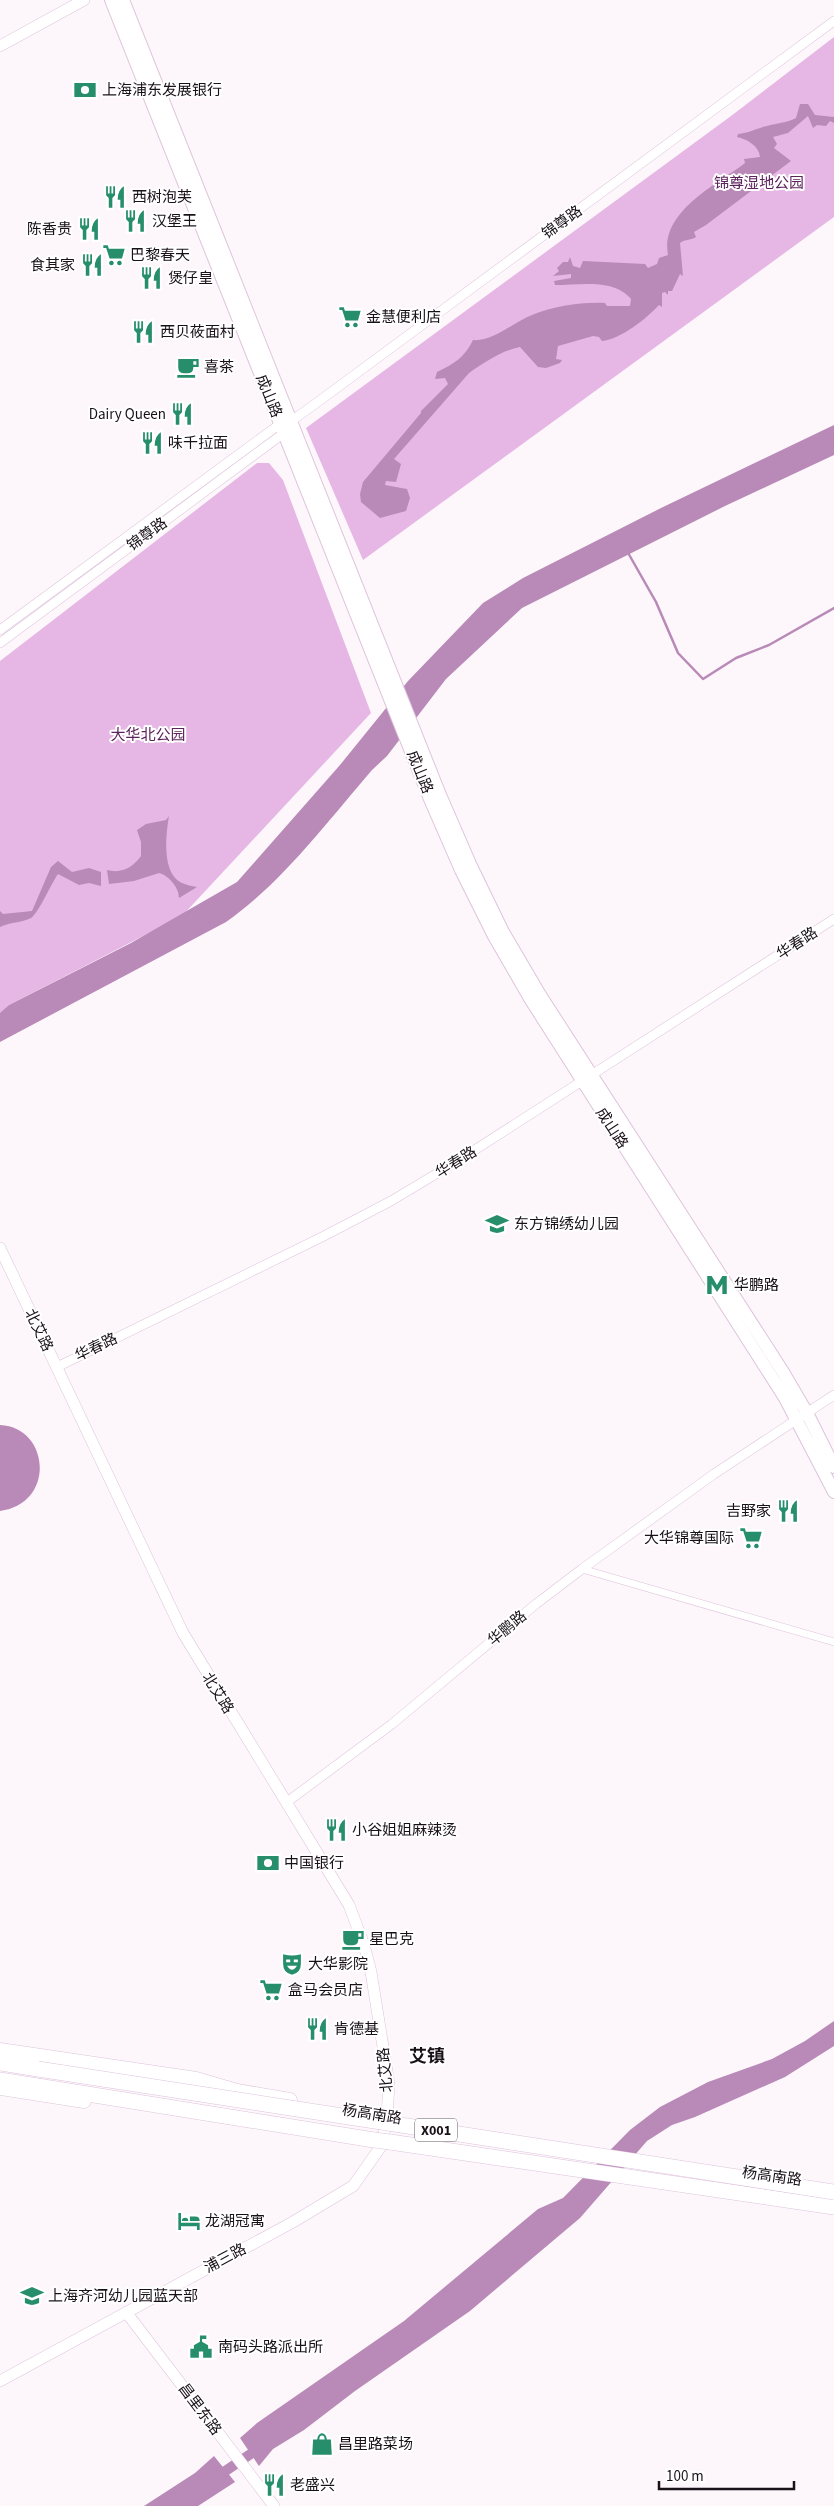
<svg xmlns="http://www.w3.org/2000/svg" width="834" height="2506" font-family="'Source Sans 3','Noto Sans SC',sans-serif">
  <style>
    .green { fill: #e6b7e4 }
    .water { fill: #b989b7 }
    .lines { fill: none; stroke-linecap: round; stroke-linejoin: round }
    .stream { stroke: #b989b7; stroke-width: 2.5 }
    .canal { stroke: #b989b7; stroke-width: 10 }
    .pedestrian-casing { stroke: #dec3dc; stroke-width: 8 }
    .minor-casing { stroke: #dec3dc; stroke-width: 10 }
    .tertiary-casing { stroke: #dec3dc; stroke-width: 12 }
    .secondary-casing { stroke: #dec3dc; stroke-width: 14 }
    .primary-casing { stroke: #dec3dc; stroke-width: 15 }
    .trunk-casing { stroke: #dec3dc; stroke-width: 16 }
    .pedestrian { stroke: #fff; stroke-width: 7 }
    .minor { stroke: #fff; stroke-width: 9 }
    .tertiary { stroke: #fff; stroke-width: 11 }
    .secondary { stroke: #fff; stroke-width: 12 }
    .primary { stroke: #fff; stroke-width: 14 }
    .trunk { stroke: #fff; stroke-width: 15 }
    .trunk-bridge-casing { stroke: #dec3dc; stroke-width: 16; stroke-linecap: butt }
    .trunk-bridge { stroke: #fff; stroke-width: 15 }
    .labels { text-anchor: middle; stroke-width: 4; stroke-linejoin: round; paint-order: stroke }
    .shield { fill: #fff; stroke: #5e585d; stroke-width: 1 }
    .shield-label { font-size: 14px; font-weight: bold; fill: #191018 }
    .poi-label { font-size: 15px; fill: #191018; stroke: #fff; text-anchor: start }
    .park-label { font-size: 15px; fill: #5c235c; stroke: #fff }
    .street-label { font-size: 15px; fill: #191018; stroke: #fff }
    .quarter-label { font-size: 18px; font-weight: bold; fill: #191018; stroke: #fff }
  </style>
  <rect width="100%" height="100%" fill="#fdf7fc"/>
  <path class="green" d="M834,37V217L363,560L306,428L731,116Z
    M257,463H269L283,480L371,713L182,916L9,1005L0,1014V661Z"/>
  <path class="water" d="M800,104H808L815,115L834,117V123L830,121L826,126L817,125L813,128L808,116L788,133L773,137L777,144L774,148L791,161L706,225L694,232L696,237C692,240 685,239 680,243L683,276L680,274L672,291H668V295L665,292L662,293V307L659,305C646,319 621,339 602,341L599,337L593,336L558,346L556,359L562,360L560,363L546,368L538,367L520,347C501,351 485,362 469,373L394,459L401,464L396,482L386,481L385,485L407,489L410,498L406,511L380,518L361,502L360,494L363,482L421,413V411L448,384L445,378L435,379L437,372C454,364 465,357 473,340C492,342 514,322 532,315C555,306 580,302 605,303L607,306H630L631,299C614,278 579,285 555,285L554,281L571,278V274L553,276L559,271L557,268L563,262H568L570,257L573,266L580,268L583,261L645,264L648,268L657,264L659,258L668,255C660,212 716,185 745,163L744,159L760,157C759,146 747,139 737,137L738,134C749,133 757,128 767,126C777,123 786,123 796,118Z
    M834,425V455L725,506L522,608L446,679L387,756L372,770C327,822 282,883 226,922L0,1042V1013L9,1005L131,943L237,882L340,765L408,681L483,603L523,578L661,508Z
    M169,816C166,834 161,873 182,883C186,885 192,886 197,887L179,898C179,887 168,875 159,873L134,881L109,884L107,870C122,874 133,867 141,856V842L137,830L146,824L166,820Z
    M58,861L72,872L89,868L101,872V886L89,883L79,885L58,874C51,884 38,914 31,918C22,923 9,922 0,927V911L3,914L32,911L51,867Z
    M0,1425C50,1427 56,1504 0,1511Z
    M834,2021V2046L785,2077L695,2117L672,2125L647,2141L580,2218L470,2311L355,2391L304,2430L273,2449L259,2466L240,2438L257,2423L404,2321L538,2209L563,2198L630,2130L660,2107L708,2082L772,2059L805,2041Z
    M214,2456L235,2482L198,2506H144L195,2473Z"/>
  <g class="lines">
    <path class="stream" d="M627,551L656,602L678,653L703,679L736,658L769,645L834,608"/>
    <path class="canal" d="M215,2478L261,2447"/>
    <defs>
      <path id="pedestrian" d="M582,1569L834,1642"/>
      <path id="minor" d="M0,630L280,424L290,422L315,404L834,21
        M0,643L284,433L286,429
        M57,1367L324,1236L391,1201L456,1162L834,919
        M287,1802L392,1724L536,1604L582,1569L714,1474L834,1395"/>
      <path id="tertiary" d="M0,46L84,0
        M0,1248L183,1633L349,1905L364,1945L371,1972L389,2084L387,2116L382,2145L353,2186L293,2222L0,2381
        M126,2312L274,2506"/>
      <path id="secondary" d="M111,0L430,799L461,870L494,936L531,1000L785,1398L834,1492
        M123,0L440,795L470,864L503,932L540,995L783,1372L807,1413L834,1467"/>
      <path id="primary" d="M0,2050L196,2079L237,2091L290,2100
        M0,2088L84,2101"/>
      <path id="trunk" d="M0,2063L38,2069
        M0,2080L374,2140
        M390,2142L834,2207"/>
    </defs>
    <use href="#pedestrian" class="pedestrian-casing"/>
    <use href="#minor" class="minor-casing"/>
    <use href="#tertiary" class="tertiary-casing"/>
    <use href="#secondary" class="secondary-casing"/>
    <use href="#primary" class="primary-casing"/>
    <use href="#trunk" class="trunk-casing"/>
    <use href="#pedestrian" class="pedestrian"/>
    <use href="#minor" class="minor"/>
    <use href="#tertiary" class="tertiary"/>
    <use href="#secondary" class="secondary"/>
    <use href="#primary" class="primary"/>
    <use href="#trunk" class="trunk"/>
    <defs>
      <path id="trunk-bridge" d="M38,2069L834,2192
        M374,2140L390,2142"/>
    </defs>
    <use href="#trunk-bridge" class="trunk-bridge-casing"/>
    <use href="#trunk-bridge" class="trunk-bridge"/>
  </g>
  <defs>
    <symbol id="bank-bare" viewBox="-9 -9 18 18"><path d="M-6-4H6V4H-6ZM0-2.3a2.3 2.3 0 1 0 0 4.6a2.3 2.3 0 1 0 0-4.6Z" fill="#278e6b" stroke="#fff" stroke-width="2.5" paint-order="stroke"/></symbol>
    <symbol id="restaurant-bare" viewBox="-9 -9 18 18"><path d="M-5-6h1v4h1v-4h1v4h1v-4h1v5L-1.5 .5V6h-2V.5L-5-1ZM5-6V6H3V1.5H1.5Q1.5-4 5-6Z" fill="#278e6b" stroke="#fff" stroke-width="2.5" paint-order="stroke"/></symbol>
    <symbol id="supermarket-bare" viewBox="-9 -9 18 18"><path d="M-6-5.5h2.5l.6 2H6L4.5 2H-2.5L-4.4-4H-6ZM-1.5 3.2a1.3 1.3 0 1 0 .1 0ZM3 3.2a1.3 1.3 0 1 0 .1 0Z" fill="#278e6b" stroke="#fff" stroke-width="2.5" paint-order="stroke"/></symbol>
    <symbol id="cafe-bare" viewBox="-9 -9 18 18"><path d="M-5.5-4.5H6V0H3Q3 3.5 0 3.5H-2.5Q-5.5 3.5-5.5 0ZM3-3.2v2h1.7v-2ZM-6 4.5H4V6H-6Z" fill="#278e6b" stroke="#fff" stroke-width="2.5" paint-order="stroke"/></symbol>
    <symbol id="school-bare" viewBox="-9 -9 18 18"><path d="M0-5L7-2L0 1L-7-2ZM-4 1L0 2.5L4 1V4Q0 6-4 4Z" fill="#278e6b" stroke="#fff" stroke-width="2.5" paint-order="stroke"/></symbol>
    <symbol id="metro-bare" viewBox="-9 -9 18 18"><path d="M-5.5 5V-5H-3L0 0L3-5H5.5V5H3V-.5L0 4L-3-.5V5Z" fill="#278e6b" stroke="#fff" stroke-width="2.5" paint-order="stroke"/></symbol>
    <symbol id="theatre-bare" viewBox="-9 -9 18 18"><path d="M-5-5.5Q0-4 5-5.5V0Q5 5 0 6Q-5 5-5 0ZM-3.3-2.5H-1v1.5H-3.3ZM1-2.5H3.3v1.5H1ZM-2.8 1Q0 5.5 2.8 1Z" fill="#278e6b" stroke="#fff" stroke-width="2.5" paint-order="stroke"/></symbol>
    <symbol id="hotel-bare" viewBox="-9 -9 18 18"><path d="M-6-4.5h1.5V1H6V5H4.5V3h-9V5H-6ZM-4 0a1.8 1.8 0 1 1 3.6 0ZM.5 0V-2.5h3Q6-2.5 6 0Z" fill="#278e6b" stroke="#fff" stroke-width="2.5" paint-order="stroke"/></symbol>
    <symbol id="civic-bare" viewBox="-9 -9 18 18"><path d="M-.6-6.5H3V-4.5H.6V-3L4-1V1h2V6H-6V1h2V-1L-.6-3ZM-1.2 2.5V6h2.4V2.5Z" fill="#278e6b" stroke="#fff" stroke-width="2.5" paint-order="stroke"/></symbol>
    <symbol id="shop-bare" viewBox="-9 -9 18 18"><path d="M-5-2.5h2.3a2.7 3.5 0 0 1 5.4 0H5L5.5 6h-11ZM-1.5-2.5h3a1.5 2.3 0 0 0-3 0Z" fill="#278e6b" stroke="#fff" stroke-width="2.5" paint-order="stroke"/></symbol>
  </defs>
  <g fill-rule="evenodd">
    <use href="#bank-bare" x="69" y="74" width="32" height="32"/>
    <use href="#restaurant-bare" x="99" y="181" width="32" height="32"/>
    <use href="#restaurant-bare" x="119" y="205" width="32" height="32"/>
    <use href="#restaurant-bare" x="73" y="213" width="32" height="32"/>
    <use href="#supermarket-bare" x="98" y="239" width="32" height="32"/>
    <use href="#restaurant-bare" x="76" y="249" width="32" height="32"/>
    <use href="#restaurant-bare" x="135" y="262" width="32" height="32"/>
    <use href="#supermarket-bare" x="334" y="301" width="32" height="32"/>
    <use href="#restaurant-bare" x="127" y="316" width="32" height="32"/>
    <use href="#cafe-bare" x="172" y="351" width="32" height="32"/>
    <use href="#restaurant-bare" x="166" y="398" width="32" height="32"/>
    <use href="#restaurant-bare" x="136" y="427" width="32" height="32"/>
    <use href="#school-bare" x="481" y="1208" width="32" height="32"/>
    <use href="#metro-bare" x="701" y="1269" width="32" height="32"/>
    <use href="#restaurant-bare" x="772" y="1495" width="32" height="32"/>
    <use href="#supermarket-bare" x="735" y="1522" width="32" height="32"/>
    <use href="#restaurant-bare" x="320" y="1814" width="32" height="32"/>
    <use href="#bank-bare" x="252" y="1847" width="32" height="32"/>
    <use href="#cafe-bare" x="337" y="1923" width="32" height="32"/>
    <use href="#theatre-bare" x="276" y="1948" width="32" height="32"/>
    <use href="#supermarket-bare" x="255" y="1974" width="32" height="32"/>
    <use href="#restaurant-bare" x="301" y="2013" width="32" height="32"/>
    <use href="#hotel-bare" x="173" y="2205" width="32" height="32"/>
    <use href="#school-bare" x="16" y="2280" width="32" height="32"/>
    <use href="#civic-bare" x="185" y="2331" width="32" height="32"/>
    <use href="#shop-bare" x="306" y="2428" width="32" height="32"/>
    <use href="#restaurant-bare" x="258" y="2469" width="32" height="32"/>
  </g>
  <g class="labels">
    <rect class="shield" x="415" y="2118.5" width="42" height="23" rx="4"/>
    <g class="shield-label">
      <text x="436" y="2135">X001</text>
    </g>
    <g class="poi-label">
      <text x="102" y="95">上海浦东发展银行</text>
      <text x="132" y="202">西树泡芙</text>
      <text x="152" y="226">汉堡王</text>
      <text x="72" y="234" text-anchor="end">陈香贵</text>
      <text x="130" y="260">巴黎春天</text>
      <text x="75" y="270" text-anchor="end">食其家</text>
      <text x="168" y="283">煲仔皇</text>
      <text x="366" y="322">金慧便利店</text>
      <text x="160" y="337">西贝莜面村</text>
      <text x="204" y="372">喜茶</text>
      <text x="166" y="419" text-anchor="end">Dairy Queen</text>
      <text x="168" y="448">味千拉面</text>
      <text x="514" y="1229">东方锦绣幼儿园</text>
      <text x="734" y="1290">华鹏路</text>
      <text x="771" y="1516" text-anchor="end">吉野家</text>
      <text x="734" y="1543" text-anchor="end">大华锦尊国际</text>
      <text x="352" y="1835">小谷姐姐麻辣烫</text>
      <text x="284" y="1868">中国银行</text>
      <text x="369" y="1944">星巴克</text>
      <text x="308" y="1969">大华影院</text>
      <text x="288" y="1995">盒马会员店</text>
      <text x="334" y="2034">肯德基</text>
      <text x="205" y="2226">龙湖冠寓</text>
      <text x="48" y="2301">上海齐河幼儿园蓝天部</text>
      <text x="218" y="2352">南码头路派出所</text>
      <text x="338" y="2449">昌里路菜场</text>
      <text x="290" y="2490">老盛兴</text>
    </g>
    <g class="park-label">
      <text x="759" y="188">锦尊湿地公园</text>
      <text x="148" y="740">大华北公园</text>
    </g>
    <g class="street-label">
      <text transform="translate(562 222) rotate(-36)" y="5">锦尊路</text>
      <text transform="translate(269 396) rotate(68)" y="5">成山路</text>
      <text transform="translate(147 534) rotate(-36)" y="5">锦尊路</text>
      <text transform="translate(420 772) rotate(68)" y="5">成山路</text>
      <text transform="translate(797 943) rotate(-33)" y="5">华春路</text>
      <text transform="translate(612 1128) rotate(57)" y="5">成山路</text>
      <text transform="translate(456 1162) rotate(-32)" y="5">华春路</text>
      <text transform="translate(39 1330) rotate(64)" y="5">北艾路</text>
      <text transform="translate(96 1347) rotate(-26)" y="5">华春路</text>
      <text transform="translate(507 1628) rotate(-40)" y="5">华鹏路</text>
      <text transform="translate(218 1693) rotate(58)" y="5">北艾路</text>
      <text transform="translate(385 2070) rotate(-95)" y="5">北艾路</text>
      <text transform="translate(372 2114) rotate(9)" y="5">杨高南路</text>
      <text transform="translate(772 2176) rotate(8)" y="5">杨高南路</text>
      <text transform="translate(225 2258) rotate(-28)" y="5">浦三路</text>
      <text transform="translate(200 2409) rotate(53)" y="5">昌里东路</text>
    </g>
    <g class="quarter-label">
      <text x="427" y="2062">艾镇</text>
    </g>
  </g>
  <path d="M659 2481v8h135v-8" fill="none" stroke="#191018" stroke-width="2.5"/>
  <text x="666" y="2481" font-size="15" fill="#191018" stroke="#ffffff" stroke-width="4" paint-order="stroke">100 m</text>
</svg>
